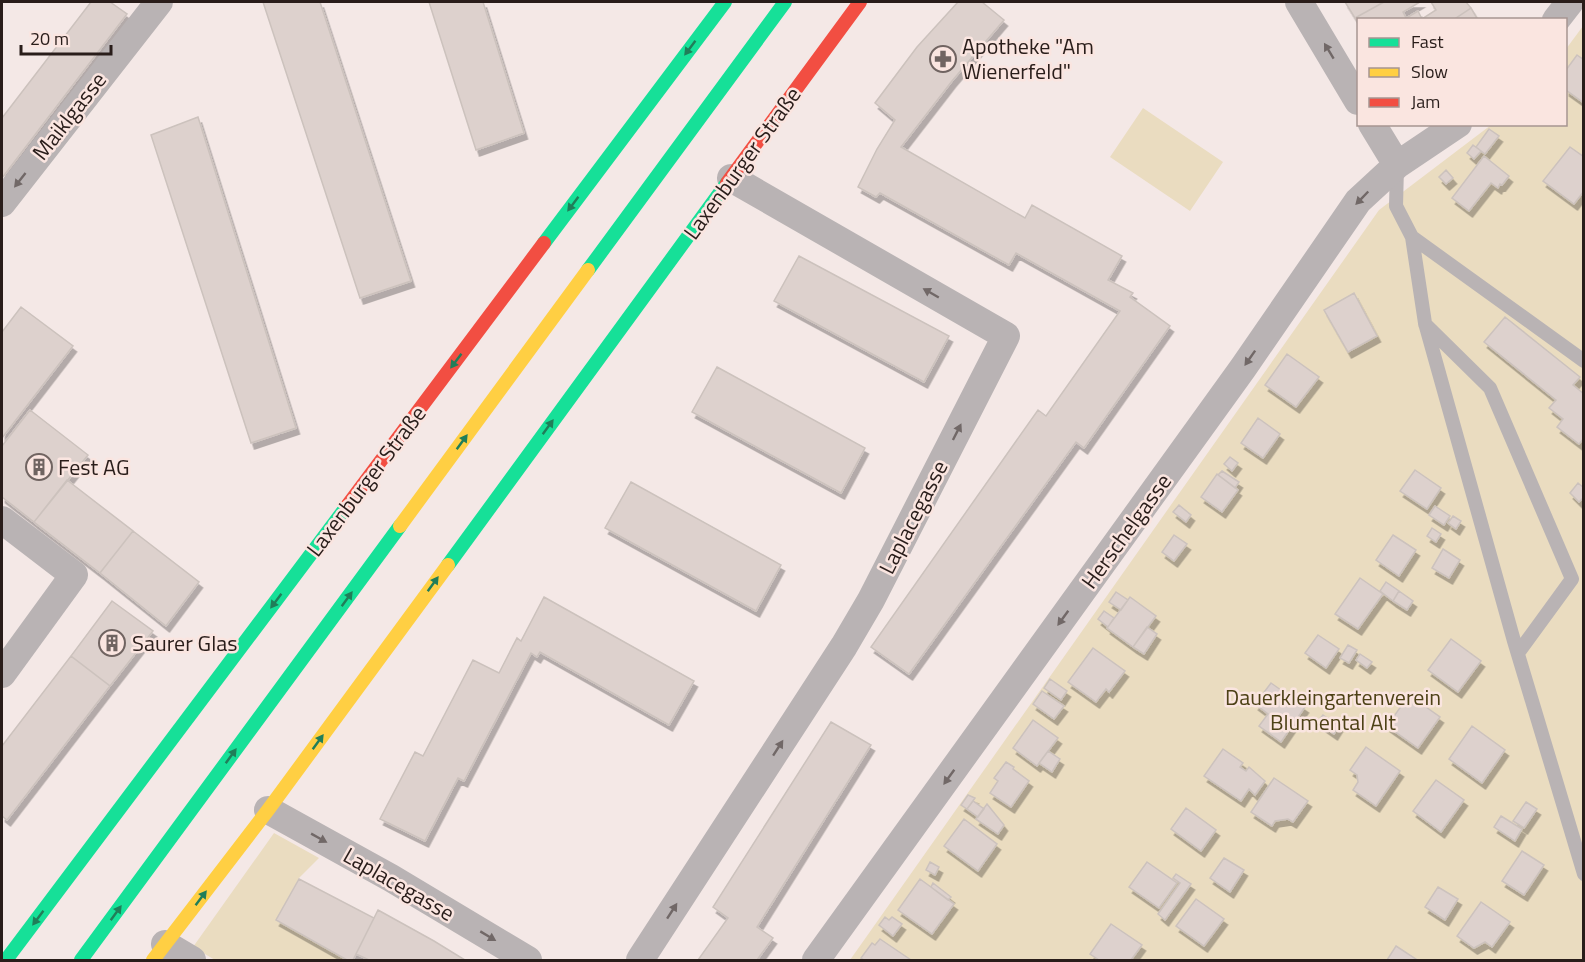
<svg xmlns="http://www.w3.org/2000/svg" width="1585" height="962" font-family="'Titillium Web',sans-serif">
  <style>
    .green { fill: #eadcc0 }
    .building { fill: #ddd1cd; stroke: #ccc2bd; stroke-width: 1.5; filter: url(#shadow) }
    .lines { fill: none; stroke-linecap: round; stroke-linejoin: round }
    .lane { stroke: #b9b3b4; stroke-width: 14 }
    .street { stroke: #b9b3b4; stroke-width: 28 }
    .fast { stroke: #16e098; stroke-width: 14 }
    .slow { stroke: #ffcf43; stroke-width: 14 }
    .jam { stroke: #f24e42; stroke-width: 14 }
    .oneway { fill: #207e59 }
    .oneway2 { fill: #716867 }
    .labels { text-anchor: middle; stroke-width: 5; stroke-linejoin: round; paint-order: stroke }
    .poi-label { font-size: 22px; fill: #291d1a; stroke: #fae5e0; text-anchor: start }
    .street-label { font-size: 22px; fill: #291d1a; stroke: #fae5e0 }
    .park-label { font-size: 22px; fill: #4d4116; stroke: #fae5e0 }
  </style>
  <defs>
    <filter id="shadow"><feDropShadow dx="3.5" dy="6" stdDeviation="0" flood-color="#0004"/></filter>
  </defs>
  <rect width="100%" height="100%" fill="#f4e8e6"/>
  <path class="green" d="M1583,26V960H850L1379,210L1491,125L1566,124V49Z
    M1143,108L1223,162L1190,211L1110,157Z
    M274,833L319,858L299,878L276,920L347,960H215L193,947Z"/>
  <path class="building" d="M91,2H110L127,14L2,178V118Z
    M263,2H320L411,281L360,298Z
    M429,2H483L524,133L476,150Z
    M958,2H982L1004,20L952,81L901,147L1025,218L1032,205L1122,256L1108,280L1133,293L1130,297L1170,326L1084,448L1076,442L909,674L871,647L1038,410L1046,416L1120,311L1016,253L1009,265L880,193L876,197L858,187L877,149L895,120L875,103L917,47Z
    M1345,2H1384L1355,18Z
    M1384,2H1420L1403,12L1406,18L1403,20H1358V24L1355,18Z
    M1431,2H1466L1471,8L1453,20H1403L1418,11L1422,19L1436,10Z
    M1471,8L1478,20H1453Z
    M1577,55L1584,60V103L1566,90V70Z
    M198,117L296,428L251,443L151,135Z
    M1489,129L1499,136L1485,154L1476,147Z
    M1473,145L1481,151L1474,159L1467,153Z
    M1570,147L1584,157V191L1574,204L1543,181Z
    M1484,156L1509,176L1502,185L1500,184L1498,188L1491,183L1469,211L1452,198Z
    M1446,170L1453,178L1446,184L1439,177Z
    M799,256L949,336L924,382L774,301Z
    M1354,293L1377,336L1348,352L1324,310Z
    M21,307L73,346L2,438V332Z
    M1505,317L1580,377L1573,385L1584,394V438L1579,444L1557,427L1563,419L1549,408L1556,400L1484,342Z
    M1287,354L1319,377L1296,407L1265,385Z
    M717,367L865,448L841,493L692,412Z
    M30,410L88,455L34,522L2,497V446Z
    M1258,418L1280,434L1263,458L1241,443Z
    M1230,457L1238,463L1232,471L1224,464Z
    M1415,470L1441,488L1427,509L1400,491Z
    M1222,471L1239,482L1235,488L1218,475Z
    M1217,474L1238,490L1222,512L1201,497Z
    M67,480L133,531L100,573L34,522Z
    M631,482L781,565L756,611L605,528Z
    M1578,483L1584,488V497L1579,502L1570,493Z
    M1179,505L1191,515L1186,522L1173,512Z
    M1435,506L1450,516L1444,525L1429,515Z
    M1453,516L1461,521L1456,529L1448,523Z
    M1432,528L1441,534L1436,542L1427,536Z
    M133,531L199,582L166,626L100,573Z
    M1174,535L1187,544L1174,561L1162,552Z
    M1393,535L1416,550L1399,576L1376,560Z
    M1443,549L1460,560L1449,578L1432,568Z
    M1360,578L1383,594L1358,629L1335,614Z
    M1386,582L1399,591L1393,601L1380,591Z
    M1399,591L1413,601L1407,610L1393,601Z
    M1116,592L1128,600L1121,610L1109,602Z
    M544,597L694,681L669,725L540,652L537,657L531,653L464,781L458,778L425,841L380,819L415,752L423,756L473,660L499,673L517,638L521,641Z
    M1130,597L1156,616L1133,647L1107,628Z
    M112,601L153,631L110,686L71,656Z
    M1104,611L1114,618L1108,627L1098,619Z
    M1147,627L1157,634L1144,654L1133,647Z
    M1318,635L1339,649L1326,668L1305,653Z
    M1451,639L1481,661L1458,692L1428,670Z
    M1348,645L1357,650L1349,663L1340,658Z
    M1093,648L1125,671L1109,692L1106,689L1096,702L1068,682Z
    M1360,654L1372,662L1367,668L1356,660Z
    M71,656L110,686L7,820L2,816V746Z
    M1050,679L1067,691L1061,700L1044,688Z
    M1271,683L1305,707L1281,742L1259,726L1268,714L1255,704Z
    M1042,691L1064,706L1054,719L1033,704Z
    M1409,695L1440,717L1418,748L1387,726Z
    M1323,715L1339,726L1334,734L1317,722Z
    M1033,720L1058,738L1037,766L1013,748Z
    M831,722L871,745L757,927L773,938L757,960H698L728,918L713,907Z
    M1472,726L1505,750L1482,783L1449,759Z
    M1366,747L1400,771L1376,806L1353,790L1358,782L1357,775L1350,770Z
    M1223,749L1243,763L1240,767L1246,771L1249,767L1265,781L1255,795L1249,789L1241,801L1204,776Z
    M1048,751L1060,759L1052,772L1039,763Z
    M1006,762L1014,767L1013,769L1029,781L1011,807L990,793L998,781L994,778Z
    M1274,778L1308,801L1293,822L1288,819L1275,821L1272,826L1251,812Z
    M1436,780L1464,800L1441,832L1413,811Z
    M968,795L975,798L967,809L961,805Z
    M973,801L984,809L978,817L967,809Z
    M1526,802L1537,809L1524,828L1513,821Z
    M987,804L1004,825L998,834L976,819Z
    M1186,808L1216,830L1201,851L1171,829Z
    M1501,816L1522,829L1515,841L1494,827Z
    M964,819L997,844L978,871L944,846Z
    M1522,851L1544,865L1524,895L1502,881Z
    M1224,858L1244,870L1230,892L1210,878Z
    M930,862L939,867L935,875L926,870Z
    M1147,862L1177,883L1159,908L1129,887Z
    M1176,874L1191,884L1165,920L1158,914L1180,883L1173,878Z
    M299,879L374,918L353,960H347L276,920Z
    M920,879L954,904L932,934L898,910Z
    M933,883L951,897L948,900L931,887Z
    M1438,887L1458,899L1445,920L1425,907Z
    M1196,899L1224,919L1204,946L1176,926Z
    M1481,902L1510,922L1492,947L1485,942L1474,948L1457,936Z
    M378,910L434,941L465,960H369L356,954Z
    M885,917L889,920L892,917L902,924L893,936L879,925Z
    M1111,924L1142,945L1131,960H1099L1090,954Z
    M880,939L911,960H864L861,958L872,943L875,945Z
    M1396,946L1416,959L1415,960H1387Z"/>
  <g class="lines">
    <path class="lane" d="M1397,167L1396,206L1412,237L1425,323L1514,641L1584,874
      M1412,237L1584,361
      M1425,324L1490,388L1572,579L1518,653"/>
    <path class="street" d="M1299,2L1358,101
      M1556,20L1570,2
      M1372,124L1397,165
      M2,203L159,2
      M2,520L74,575L2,674
      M268,810L391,878L528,960
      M165,944L192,960
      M640,960L844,646L871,600L1006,336L731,178
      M816,960L1243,368L1358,201L1397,165L1458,124"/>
    <path class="fast" d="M544,243L725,2
      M588,270L785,2
      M448,565L727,183
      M6,960L347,506
      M81,960L400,526"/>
    <path class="slow" d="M400,526L588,270
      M153,960L268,810L448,565"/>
    <path class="jam" d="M727,183L860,2
      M347,506L544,243"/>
  </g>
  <defs><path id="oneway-solid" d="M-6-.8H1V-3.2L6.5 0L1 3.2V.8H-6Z" transform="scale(1.5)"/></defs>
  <g class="oneway">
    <use href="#oneway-solid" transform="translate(690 48) rotate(127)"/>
    <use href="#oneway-solid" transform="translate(573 204) rotate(127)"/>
    <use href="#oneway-solid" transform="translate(456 361) rotate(127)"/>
    <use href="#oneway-solid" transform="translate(548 427) rotate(-54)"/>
    <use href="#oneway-solid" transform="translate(462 442) rotate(-54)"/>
    <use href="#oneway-solid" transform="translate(433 584) rotate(-54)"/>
    <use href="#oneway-solid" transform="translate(347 599) rotate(-54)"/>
    <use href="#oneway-solid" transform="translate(276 601) rotate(127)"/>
    <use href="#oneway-solid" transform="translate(318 742) rotate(-54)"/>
    <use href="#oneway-solid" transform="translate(231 756) rotate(-54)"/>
    <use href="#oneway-solid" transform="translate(201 898) rotate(-53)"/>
    <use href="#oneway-solid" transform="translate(116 913) rotate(-54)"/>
    <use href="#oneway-solid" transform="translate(38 918) rotate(127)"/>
  </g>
  <g class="oneway2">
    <use href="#oneway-solid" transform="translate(1329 51) rotate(-121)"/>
    <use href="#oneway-solid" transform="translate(20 180) rotate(128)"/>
    <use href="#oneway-solid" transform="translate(1362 198) rotate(134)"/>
    <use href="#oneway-solid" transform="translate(931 293) rotate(-150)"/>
    <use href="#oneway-solid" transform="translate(1250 358) rotate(125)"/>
    <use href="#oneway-solid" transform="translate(957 432) rotate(-63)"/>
    <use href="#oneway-solid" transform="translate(1063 618) rotate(126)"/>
    <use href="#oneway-solid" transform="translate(778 748) rotate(-57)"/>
    <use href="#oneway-solid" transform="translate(949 777) rotate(126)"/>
    <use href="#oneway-solid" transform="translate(319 838) rotate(29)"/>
    <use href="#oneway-solid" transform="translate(672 911) rotate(-57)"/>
    <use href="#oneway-solid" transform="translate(488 936) rotate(31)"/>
  </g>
  <defs>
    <symbol id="pharmacy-ring" viewBox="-11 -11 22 22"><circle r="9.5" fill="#fae5e0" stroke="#706461" stroke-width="1.5"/><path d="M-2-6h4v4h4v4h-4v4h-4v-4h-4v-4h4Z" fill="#706461"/></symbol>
    <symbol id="building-ring" viewBox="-11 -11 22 22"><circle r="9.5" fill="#fae5e0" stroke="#706461" stroke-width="1.5"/><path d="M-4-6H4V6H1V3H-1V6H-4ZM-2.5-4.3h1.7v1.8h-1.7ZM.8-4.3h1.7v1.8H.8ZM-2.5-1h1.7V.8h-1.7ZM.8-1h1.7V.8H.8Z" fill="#706461"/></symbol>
  </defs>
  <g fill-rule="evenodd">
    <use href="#pharmacy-ring" x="928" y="44" width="30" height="30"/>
    <use href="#building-ring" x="24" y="452" width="30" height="30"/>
    <use href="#building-ring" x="97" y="628" width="30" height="30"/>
  </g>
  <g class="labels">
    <g class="poi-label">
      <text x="962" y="54">Apotheke "Am<tspan x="962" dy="25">Wienerfeld"</tspan></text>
      <text x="58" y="475">Fest AG</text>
      <text x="132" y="651">Saurer Glas</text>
    </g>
    <g class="street-label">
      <text transform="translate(69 116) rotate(-52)" y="8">Maiklgasse</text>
      <text transform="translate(742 163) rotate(-54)" y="8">Laxenburger Straße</text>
      <text transform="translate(366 481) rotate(-53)" y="8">Laxenburger Straße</text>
      <text transform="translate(913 517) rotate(-63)" y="8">Laplacegasse</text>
      <text transform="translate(1126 531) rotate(-54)" y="8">Herschelgasse</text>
      <text transform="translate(399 884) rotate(30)" y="8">Laplacegasse</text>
    </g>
    <g class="park-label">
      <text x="1333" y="705">Dauerkleingartenverein<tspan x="1333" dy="25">Blumental Alt</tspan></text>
    </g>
  </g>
  <rect width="1585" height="962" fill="none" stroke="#291d1a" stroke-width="6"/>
  <rect x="1357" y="18" width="210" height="108" fill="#fae5e0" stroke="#a69591" stroke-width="1.5"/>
  <rect x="1369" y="38" width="30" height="9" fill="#16e098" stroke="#a69591" stroke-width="1.5"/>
  <text x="1411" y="48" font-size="18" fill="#291d1a">Fast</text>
  <rect x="1369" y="68" width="30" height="9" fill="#ffcf43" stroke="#a69591" stroke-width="1.5"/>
  <text x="1411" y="78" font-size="18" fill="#291d1a">Slow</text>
  <rect x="1369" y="98" width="30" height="9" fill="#f24e42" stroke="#a69591" stroke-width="1.5"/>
  <text x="1411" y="108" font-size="18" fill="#291d1a">Jam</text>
  <path d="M21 45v9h90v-9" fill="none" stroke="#291d1a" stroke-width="3"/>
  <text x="30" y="45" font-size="18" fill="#291d1a" stroke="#fae5e0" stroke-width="4.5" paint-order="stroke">20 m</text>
</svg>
